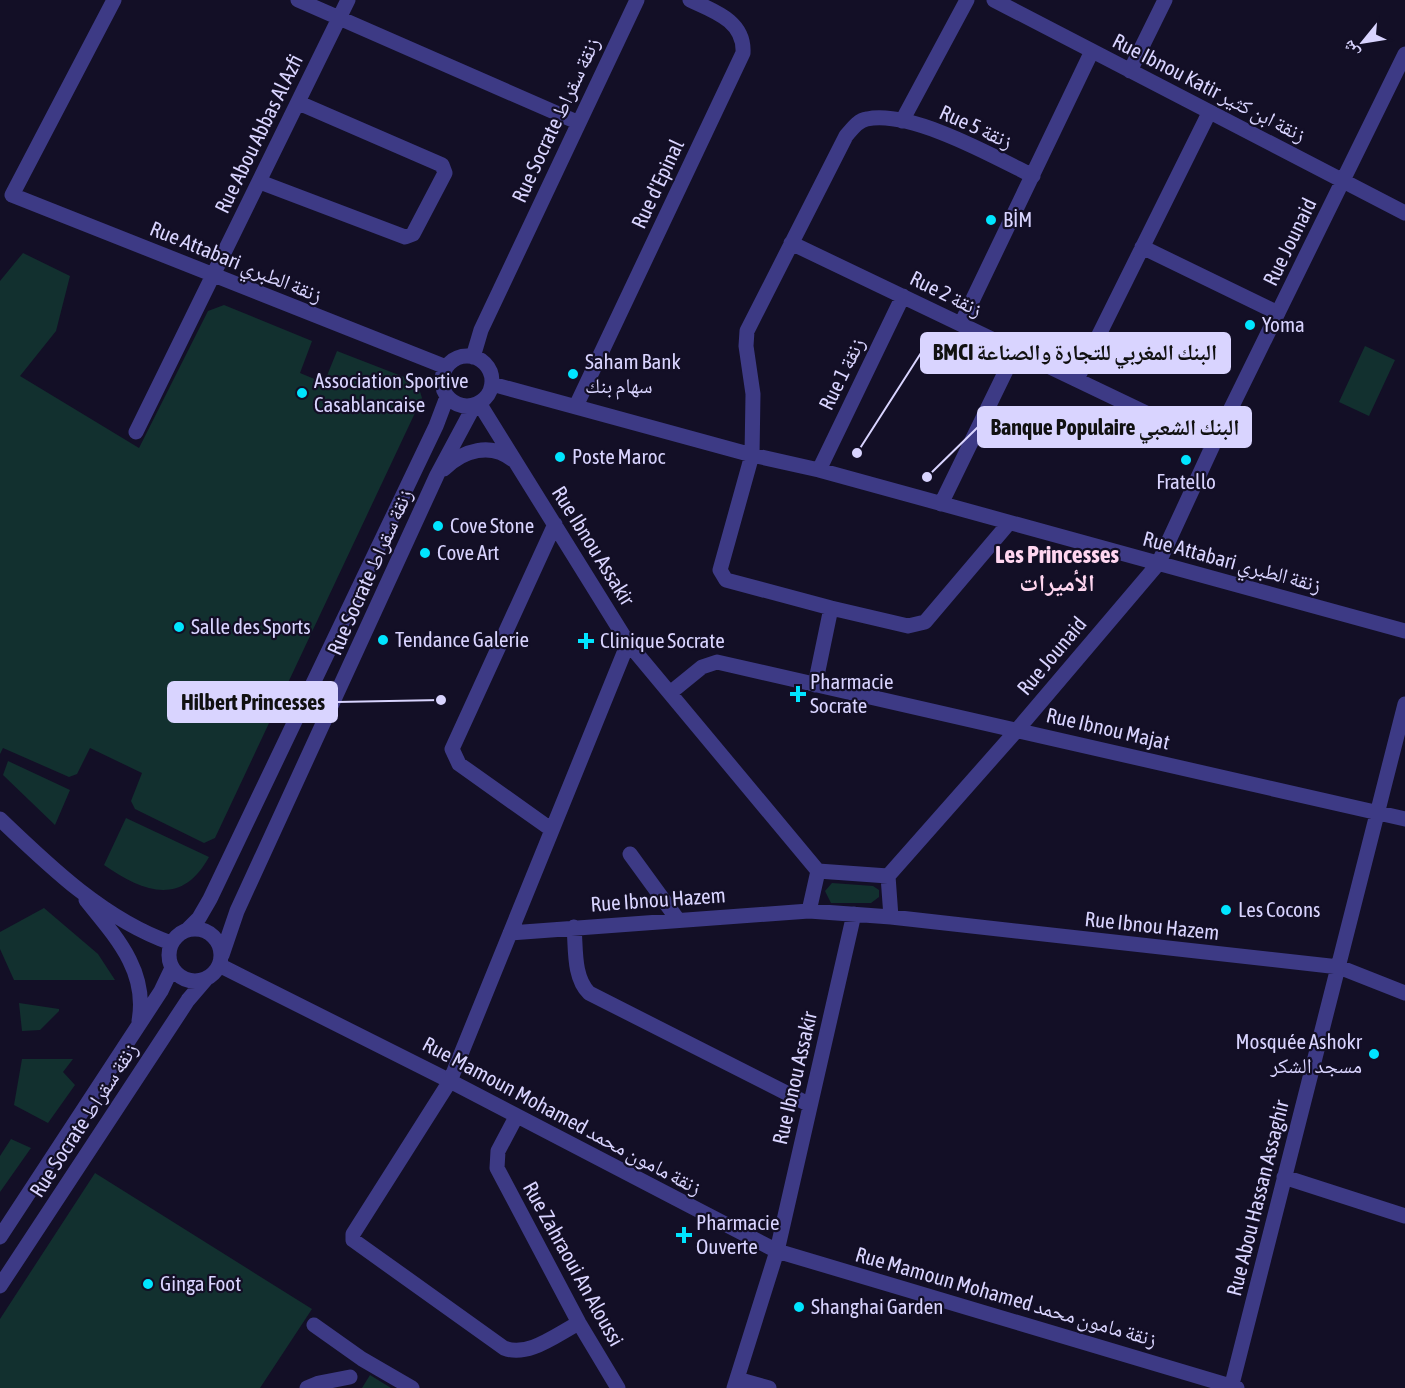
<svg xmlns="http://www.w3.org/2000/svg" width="1405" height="1388" font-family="'Asap Condensed','Noto Naskh Arabic',sans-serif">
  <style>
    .green { fill: #12302f }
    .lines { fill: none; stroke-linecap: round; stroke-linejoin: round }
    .minor { stroke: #3d3a85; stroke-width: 15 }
    .poi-dot { fill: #00e5ff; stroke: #130f26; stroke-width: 2 }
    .labels { text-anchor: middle; stroke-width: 4.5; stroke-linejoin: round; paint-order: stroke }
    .street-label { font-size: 21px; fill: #d9d4ff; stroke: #130f26 }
    .poi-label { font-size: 21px; fill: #d9d4ff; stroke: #130f26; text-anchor: start }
    .quarter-label { font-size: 24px; font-weight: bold; fill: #ffd6f0; stroke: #130f26 }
    .leader { fill: none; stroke: #d9d4ff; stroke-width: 2 }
    .callout-dot { fill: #d9d4ff; stroke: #130f26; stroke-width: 2 }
    .callout { fill: #d9d4ff; stroke: #d9d4ff; stroke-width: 2 }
    .callout-label { font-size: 22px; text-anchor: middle; font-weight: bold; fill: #111 }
  </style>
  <rect width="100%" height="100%" fill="#130f26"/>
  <path class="green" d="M23,253L70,276L56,331L20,376L139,448L208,311L224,305L312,341L300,373L324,383L337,351L417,382L422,398L215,838L204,843L135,809L131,801L142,773L90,748L77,774L69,777L3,748L0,754V281Z
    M1365,346L1395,360L1369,416L1339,402Z
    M8,761L70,790L55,825L3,775Z
    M126,818L209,857C181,908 142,891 104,865Z
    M832,883L873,886L879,890V897L871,903H831L825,891Z
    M44,908L98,954L115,980H14L0,949V932Z
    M19,1003L59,1009V1011L40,1030L22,1031Z
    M22,1059H73L63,1072L75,1085L48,1123L14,1105Z
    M11,1139L31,1148L0,1192V1156Z
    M95,1173L312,1309L260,1388H0V1319Z
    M370,1375L391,1388H362Z"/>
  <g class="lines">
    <path class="minor" d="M114,0L12,195L446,367
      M298,0L577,122
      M994,0L1405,213
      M1130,71L1165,0
      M902,121L967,0
      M260,182L405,237L413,234L445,173L442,165L299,103
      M791,243L1213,445
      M1142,247L1278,313
      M961,324L1092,51
      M442 381a25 25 0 1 1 50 0a25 25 0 1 1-50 0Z
      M473,357L481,330L637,0
      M1077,379L1209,113
      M492,384L752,455L819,470L1405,631
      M479,403L628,643L818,871
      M576,406L743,53C745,21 714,11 690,0
      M136,432L348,0
      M444,469C463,450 491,442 513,460
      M819,470L903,296
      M941,504L1016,350
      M1009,523L925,622L908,626L831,608L726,580L720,570L752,455L753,394L746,346L747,331L846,136C852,129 858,120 867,119C911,110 993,156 1033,176
      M815,685L831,608
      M670,693L702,667L717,662L1405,819
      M0,819C50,867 105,920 171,943
      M552,830L459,764L452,749L555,524
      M630,854L678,920
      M888,876L1017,730L1158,564L1213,445L1405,54
      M86,900C116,937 148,971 139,1021
      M809,911L818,871L888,876L891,917
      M574,927C576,948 573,977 589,993L810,1105
      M169 955a26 26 0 1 1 52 0a26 26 0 1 1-52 0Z
      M187,930L199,918L210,899L436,426L447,397
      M510,933L809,911L891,917L1339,967L1405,993
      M222,955L237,911L437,475L474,406
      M219,965L450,1081L777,1251L1237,1388
      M516,1117L498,1151L497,1168L579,1323L618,1388
      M1284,1177L1405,1216
      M0,1237L161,991L172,968
      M0,1286L188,1000L206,979
      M579,1323C557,1334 528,1358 504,1348L353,1240V1234L450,1081L628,643
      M314,1325L362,1359L412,1388
      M737,1379L769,1388
      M307,1388L319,1383L350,1377
      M734,1388L777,1251L854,914
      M1231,1388L1405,704"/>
  </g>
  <g class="poi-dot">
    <circle cx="991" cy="220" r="6"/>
    <circle cx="1250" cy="325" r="6"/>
    <circle cx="573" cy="374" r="6"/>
    <circle cx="302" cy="393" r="6"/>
    <circle cx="560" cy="457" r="6"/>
    <circle cx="1186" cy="460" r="6"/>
    <circle cx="438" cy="526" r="6"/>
    <circle cx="425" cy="553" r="6"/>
    <circle cx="179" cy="627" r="6"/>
    <circle cx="383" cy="640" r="6"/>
    <path d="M583 632h6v6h6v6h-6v6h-6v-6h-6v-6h6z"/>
    <path d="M795 685h6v6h6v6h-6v6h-6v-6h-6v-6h6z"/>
    <circle cx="1226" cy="910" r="6"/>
    <circle cx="1374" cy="1054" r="6"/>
    <path d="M681 1226h6v6h6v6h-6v6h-6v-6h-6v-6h6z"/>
    <circle cx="148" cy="1284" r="6"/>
    <circle cx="799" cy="1307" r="6"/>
  </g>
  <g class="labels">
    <g class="street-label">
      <text transform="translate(1209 88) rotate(27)" y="7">Rue Ibnou Katir زنقة ابن كثير</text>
      <text transform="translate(556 120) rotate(-65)" y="7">Rue Socrate زنقة سقراط</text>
      <text transform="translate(976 127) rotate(24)" y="7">Rue 5 زنقة</text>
      <text transform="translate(259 134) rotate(-64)" y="7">Rue Abou Abbas Al Azfi</text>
      <text transform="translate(658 184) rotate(-65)" y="7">Rue d'Epinal</text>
      <text transform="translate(1290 242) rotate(-64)" y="7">Rue Jounaid</text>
      <text transform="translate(236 262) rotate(22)" y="7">Rue Attabari زنقة الطبري</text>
      <text transform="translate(946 294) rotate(26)" y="7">Rue 2 زنقة</text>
      <text transform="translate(842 374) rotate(-64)" y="7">Rue 1 زنقة</text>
      <text transform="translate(593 546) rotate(58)" y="7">Rue Ibnou Assakir</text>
      <text transform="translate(1232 562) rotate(15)" y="7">Rue Attabari زنقة الطبري</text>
      <text transform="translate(370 572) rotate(-66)" y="7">Rue Socrate زنقة سقراط</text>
      <text transform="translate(1052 656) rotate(-50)" y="7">Rue Jounaid</text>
      <text transform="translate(1108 729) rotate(13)" y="7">Rue Ibnou Majat</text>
      <text transform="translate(658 900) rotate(-4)" y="7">Rue Ibnou Hazem</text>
      <text transform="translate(1152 926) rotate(6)" y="7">Rue Ibnou Hazem</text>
      <text transform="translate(795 1078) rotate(-77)" y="7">Rue Ibnou Assakir</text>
      <text transform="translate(562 1116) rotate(28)" y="7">Rue Mamoun Mohamed زنقة مامون محمد</text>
      <text transform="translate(84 1120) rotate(-57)" y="7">Rue Socrate زنقة سقراط</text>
      <text transform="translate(1258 1198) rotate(-76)" y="7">Rue Abou Hassan Assaghir</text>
      <text transform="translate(573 1264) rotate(61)" y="7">Rue Zahraoui An Aloussi</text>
      <text transform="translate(1006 1297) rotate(16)" y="7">Rue Mamoun Mohamed زنقة مامون محمد</text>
    </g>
    <g class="poi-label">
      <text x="1003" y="227">BİM</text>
      <text x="1262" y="332">Yoma</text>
      <text x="585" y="369">Saham Bank<tspan x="585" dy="24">سهام بنك</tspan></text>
      <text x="314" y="388">Association Sportive<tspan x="314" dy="24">Casablancaise</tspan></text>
      <text x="572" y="464">Poste Maroc</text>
      <text x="1186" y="489" text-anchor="middle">Fratello</text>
      <text x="450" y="533">Cove Stone</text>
      <text x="437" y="560">Cove Art</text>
      <text x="191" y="634">Salle des Sports</text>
      <text x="395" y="647">Tendance Galerie</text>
      <text x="600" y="648">Clinique Socrate</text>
      <text x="810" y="689">Pharmacie<tspan x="810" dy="24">Socrate</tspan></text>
      <text x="1238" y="917">Les Cocons</text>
      <text x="1362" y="1049" text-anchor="end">Mosquée Ashokr<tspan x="1362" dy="24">مسجد الشكر</tspan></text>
      <text x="696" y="1230">Pharmacie<tspan x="696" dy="24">Ouverte</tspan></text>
      <text x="160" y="1291">Ginga Foot</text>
      <text x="811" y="1314">Shanghai Garden</text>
    </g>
    <g class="quarter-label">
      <text x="1057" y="563">Les Princesses<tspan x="1057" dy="28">الأميرات</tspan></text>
    </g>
  </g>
  <path class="leader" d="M857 453L921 353M927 477L978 427M441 700L337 702"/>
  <g class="callout-dot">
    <circle cx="857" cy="453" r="6"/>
    <circle cx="927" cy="477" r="6"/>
    <circle cx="441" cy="700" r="6"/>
  </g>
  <g class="callout">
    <rect x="921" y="333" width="309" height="40" rx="6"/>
    <rect x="978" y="407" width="273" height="40" rx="6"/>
    <rect x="168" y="682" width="169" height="40" rx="6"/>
  </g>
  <g class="callout-label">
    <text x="1075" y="360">BMCI البنك المغربي للتجارة والصناعة</text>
    <text x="1115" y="435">Banque Populaire البنك الشعبي</text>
    <text x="253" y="710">Hilbert Princesses</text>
  </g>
  <g transform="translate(1363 42) rotate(240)" stroke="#130f26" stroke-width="4.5" paint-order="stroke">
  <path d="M0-4.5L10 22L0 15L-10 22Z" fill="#d9d4ff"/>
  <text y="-9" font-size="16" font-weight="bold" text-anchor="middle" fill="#d9d4ff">ش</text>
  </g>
</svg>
